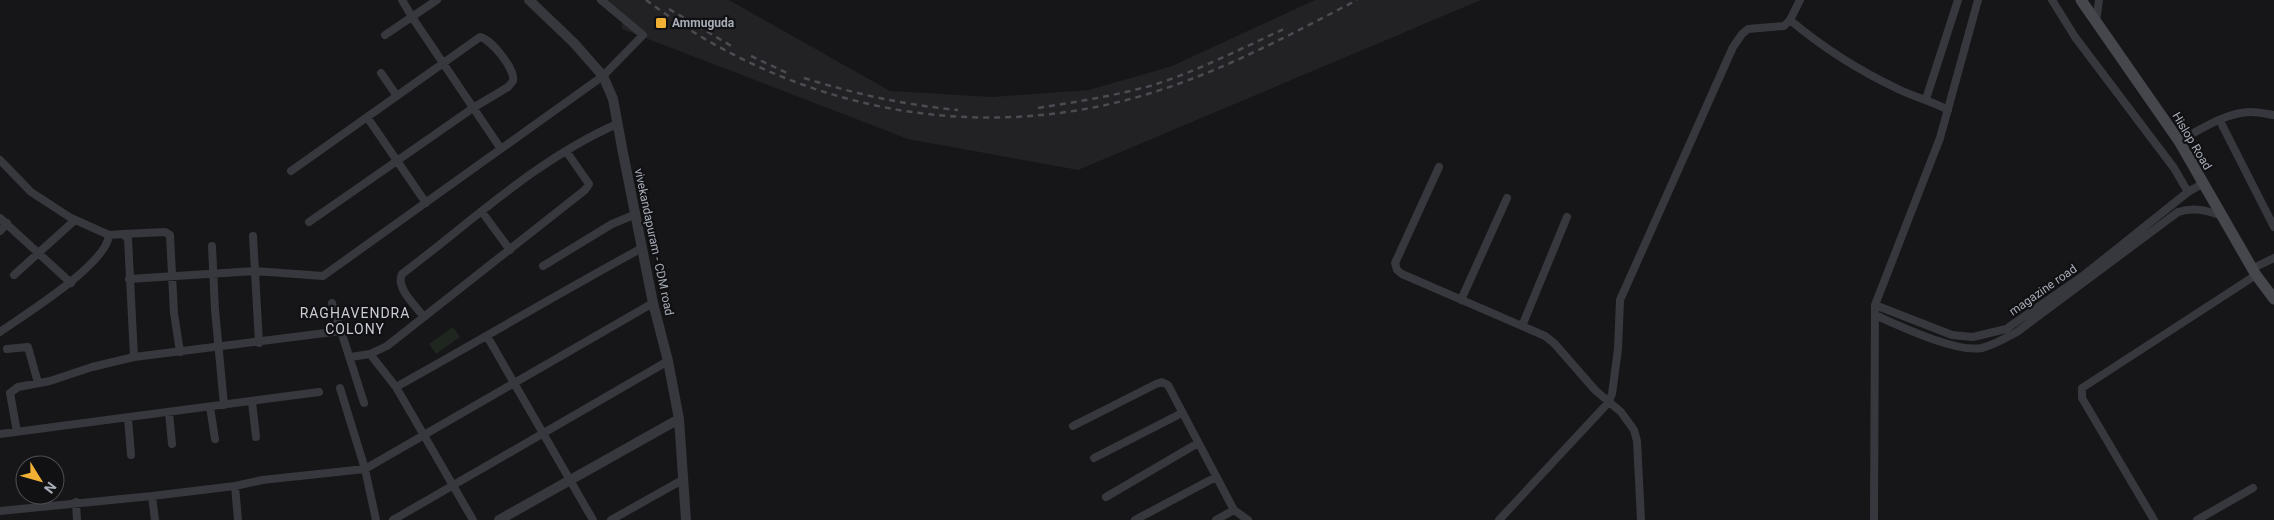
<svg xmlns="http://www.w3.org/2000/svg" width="2274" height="520" font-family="Roboto,sans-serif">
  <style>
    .built { fill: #222225 }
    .green { fill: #1e261f }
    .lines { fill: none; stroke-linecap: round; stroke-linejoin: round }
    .minor { stroke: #37383d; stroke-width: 8 }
    .tertiary { stroke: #37383d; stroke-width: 10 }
    .secondary { stroke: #45474d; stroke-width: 11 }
    .rail { stroke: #4a4c52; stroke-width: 2.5; stroke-dasharray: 6 5; stroke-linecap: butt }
    .poi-dot { fill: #f2b134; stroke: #111113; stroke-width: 2 }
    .labels { text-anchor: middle; stroke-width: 4.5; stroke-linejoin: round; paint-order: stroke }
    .poi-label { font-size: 12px; font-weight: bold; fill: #a8adb8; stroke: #111113; text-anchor: start }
    .street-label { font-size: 12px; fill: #a8adb8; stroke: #111113 }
    .neighbourhood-label { font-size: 14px; letter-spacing: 1px; fill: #c9ccd4; stroke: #111113 }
  </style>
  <rect width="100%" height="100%" fill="#161618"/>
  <path class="built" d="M605,0H729L890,91L992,97L1089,90L1172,66L1315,0H1481L1078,170L908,139L622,29L621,14Z"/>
  <path class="green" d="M453,327L460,337L436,354L429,344Z"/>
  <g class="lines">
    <path class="minor" d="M402,0L412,17L501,149
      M2052,0L2075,37L2174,168L2188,192
      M1790,20C1822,47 1860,71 1898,89C1914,97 1932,101 1948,110
      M2096,22L2099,0
      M385,35L437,0
      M381,73L397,96
      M1926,99L1958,0
      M367,117L426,203
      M2220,121L2274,227
      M2179,141C2200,130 2226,112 2251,112C2259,112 2267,114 2274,115
      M0,160L31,192L71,218L109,235L123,234L128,239L134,357
      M1439,167L1395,263L1397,270L1402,274L1545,336L1554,343L1595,390L1621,412L1634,430L1637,441L1641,520
      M291,171L480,37C491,39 516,70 513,81L508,87L473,108L309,222
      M482,212L510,250
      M0,218L71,283
      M0,231L7,223
      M123,234L165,232L170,235L174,313L180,352
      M253,236L259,343
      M212,246L215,310L224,405
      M543,266L612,224L636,214
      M2253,268L2274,258
      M14,275L75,220
      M129,279L255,271L323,276L603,76L643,35L601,0
      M1461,300L1507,198
      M332,303L364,403
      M1875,305L1952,335L1973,337L2006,329L2084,275L2188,192L2202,184
      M1875,315C1900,326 1956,353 1982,348C1994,345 2006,338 2017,332L2178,212C2194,207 2206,210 2222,216
      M424,317C416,306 395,288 402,274C471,222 537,159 617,124
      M1522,326L1567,217
      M0,332C24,315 107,264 109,235
      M487,336L593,520
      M7,349L28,347L38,383
      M370,354L387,346L585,190L589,184L566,151
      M351,357L370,354L396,387L473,520
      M396,387C479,341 559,293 642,248
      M340,388L365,469L376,520
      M252,402L256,437
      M210,407L215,439
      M169,412L172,444
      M128,418L131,455
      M1073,426L1156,384L1162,382L1168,385L1234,510L1248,520
      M17,432L10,393L18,387L50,381L92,367L134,357L341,331
      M0,434L319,392
      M1094,458L1182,413
      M235,486L238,520
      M152,496L155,520
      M1106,497L1198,443
      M76,502L77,520
      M0,511L152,496L235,486L262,480L365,469L653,303
      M393,520L668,361
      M611,520L684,479
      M1135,520L1216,477
      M1216,520L1234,510
      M1499,520L1608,403L1612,394L1618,349L1620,300L1733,47L1742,34L1748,29L1784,26L1790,20L1800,0
      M1874,520L1875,305L1940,138L1978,0
      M2154,520L2082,398V388L2256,275
      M2197,520L2253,488"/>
    <path class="tertiary" d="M529,0L574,43L603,76L613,99L623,153L653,303L668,361L679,419L686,520
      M499,520L679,419"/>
    <path class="secondary" d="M2081,0L2179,141L2256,275L2274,299"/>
    <path class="rail" d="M646,0C790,107 967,146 1141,96C1217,74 1288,36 1357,0
      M669,9L733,47
      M751,56L787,73
      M804,78C855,94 905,105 958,110
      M1038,108C1076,102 1113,96 1150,86C1196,72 1240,49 1284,29"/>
  </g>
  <rect class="poi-dot" x="655" y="17" width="12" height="12" rx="2.5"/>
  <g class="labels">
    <g class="poi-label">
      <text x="672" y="27">Ammuguda</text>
    </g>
    <g class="street-label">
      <text transform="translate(2192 141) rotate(59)" y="4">Hislop Road</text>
      <text transform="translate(654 242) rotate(78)" y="4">vivekandapuram - CDM road</text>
      <text transform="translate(2043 290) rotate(-35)" y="4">magazine road</text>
    </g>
    <g class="neighbourhood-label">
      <text x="355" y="318">RAGHAVENDRA<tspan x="355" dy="16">COLONY</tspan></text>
    </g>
  </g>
  <g transform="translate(40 480) rotate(127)"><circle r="24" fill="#111113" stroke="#4d4f55"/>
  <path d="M0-4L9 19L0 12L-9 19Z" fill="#f2b134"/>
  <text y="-8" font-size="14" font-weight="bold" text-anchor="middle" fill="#a8adb8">N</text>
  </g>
</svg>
